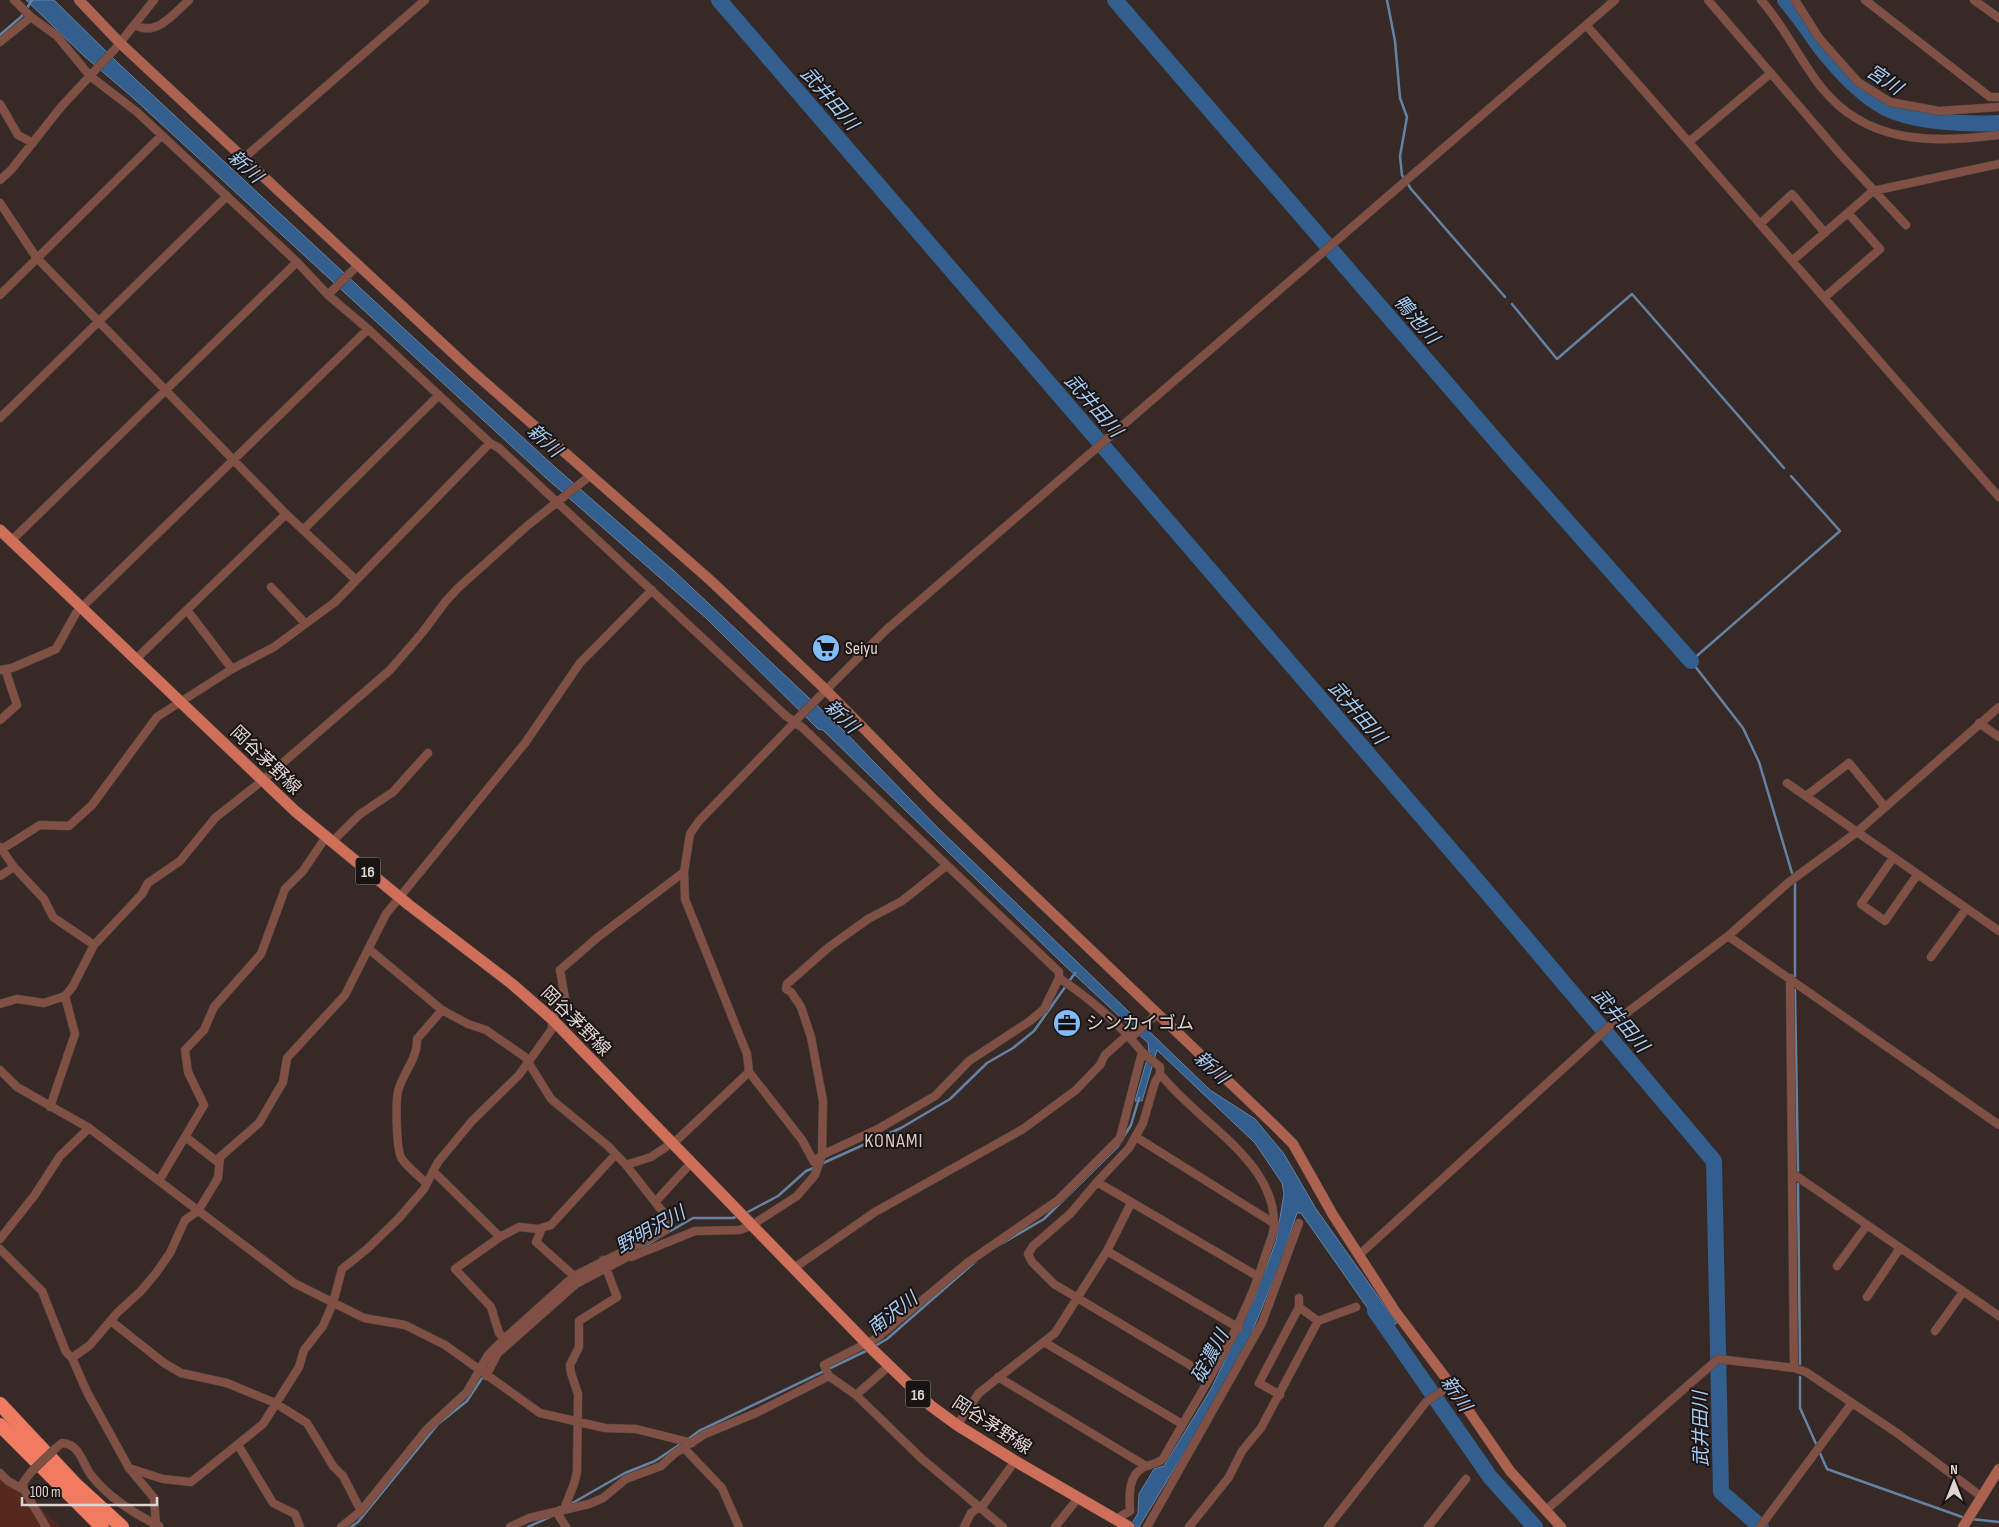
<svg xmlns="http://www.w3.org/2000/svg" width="1999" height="1527" font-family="'Sofia Sans Condensed','Noto Sans JP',sans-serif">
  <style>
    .green { fill: #57291e }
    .water { fill: #335f8e; stroke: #6682a3 }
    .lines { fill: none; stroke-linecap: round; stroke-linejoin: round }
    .stream { stroke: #6682a3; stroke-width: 2.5 }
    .river { stroke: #335f8e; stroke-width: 16 }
    .street-casing { stroke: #514542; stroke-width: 9 }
    .secondary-casing { stroke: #514542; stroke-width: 11 }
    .primary-casing { stroke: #514542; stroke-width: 12 }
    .highway-casing { stroke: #514542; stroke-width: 15 }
    .street { stroke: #805044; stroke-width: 8 }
    .secondary { stroke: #ad6250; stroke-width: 10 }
    .primary { stroke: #d06f59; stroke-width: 11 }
    .highway { stroke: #f07b60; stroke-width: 14 }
    .street-bridge-casing { stroke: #514542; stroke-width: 9; stroke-linecap: butt }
    .street-bridge { stroke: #805044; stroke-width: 8 }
    .labels { text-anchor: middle; stroke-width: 4; stroke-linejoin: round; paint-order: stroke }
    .shield { fill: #191312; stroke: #a39b99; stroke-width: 1 }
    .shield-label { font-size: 16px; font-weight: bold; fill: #ded5d3 }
    .poi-label { font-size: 18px; fill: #ded5d3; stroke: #191312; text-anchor: start }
    .street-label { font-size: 18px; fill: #ded5d3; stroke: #191312 }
    .water-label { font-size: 19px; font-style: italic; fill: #a5ccf6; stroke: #191312 }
    .quarter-label { font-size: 20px; letter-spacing: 1px; fill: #d8c7c3; stroke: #191312 }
  </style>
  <rect width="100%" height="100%" fill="#362926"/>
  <path class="green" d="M0,1469L60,1527H0Z"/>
  <path class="water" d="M26,0H54L118,63L414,338L556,468L673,570L844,731L938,828L1210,1090L1255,1119L1284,1154L1316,1209L1397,1323L1383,1330L1301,1213H1297L1280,1264L1250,1337L1219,1395L1139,1527H1130L1138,1513L1139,1494L1154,1469L1164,1466L1211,1389L1254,1300L1276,1241L1284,1194L1282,1183L1255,1143L1157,1050L1142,1101H1135L1149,1052L1148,1043L1061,962L823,730L818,729L707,619L545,477L131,96L84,56Z"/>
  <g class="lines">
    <path class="stream" d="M1387,0L1395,41L1400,98L1407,117L1400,156L1402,175L1411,189L1505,297
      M0,35L22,16L32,0
      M1512,304L1557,359L1632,294L1784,468
      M1791,476L1840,531L1691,661L1743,728L1759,762L1792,873
      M1795,882V976
      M1795,990L1798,1171
      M821,1164L901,1128L950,1099L987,1063L1013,1048L1034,1031L1075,973
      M1798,1184L1800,1364
      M746,1213L778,1196L806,1171L816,1167
      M994,1248L1044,1219L1118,1146L1131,1125L1139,1098
      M634,1252L693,1218H733L739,1216
      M875,1346L887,1339L976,1261
      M1800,1377V1408L1817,1446
      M687,1440L699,1431L868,1350
      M1819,1451L1827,1469L1965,1518
      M569,1505L625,1473L655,1461L682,1443
      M1971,1519L1999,1522
      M351,1527L358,1522L438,1424L467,1401L484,1375
      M528,1527L552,1516"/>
    <path class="river" d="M719,0L1486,891L1714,1161L1721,1492L1761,1527
      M1115,0L1510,457L1691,661
      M1785,0C1799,16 1811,35 1824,52C1841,73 1862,96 1886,108C1914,122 1968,125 1999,123
      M1375,1311L1490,1477L1535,1527"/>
    <defs>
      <path id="street" d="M14,0L31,17L57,36L90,76L137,112L297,262L328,295L368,329L490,443L499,448L786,716L803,728L1059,972V978L1044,1009L1030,1021L969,1061L935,1096L878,1129L822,1155L814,1162L802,1140L749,1072L747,1054L685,899L684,872L690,834L699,821L794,723L798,718L887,629L1615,0
        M1708,0L1841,155L1906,225
        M1761,0C1785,27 1799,59 1821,87C1867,145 1933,143 1999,135
        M1795,0L1819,38L1858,82L1890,102L1939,111L1999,107
        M1865,0L1990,97H1999
        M1974,0L1999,18
        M135,25C157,37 173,14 189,0
        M1586,25C1725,182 1860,341 1999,497
        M0,42L31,17
        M0,104L18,135L33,143
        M1690,141L1771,73
        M244,158L425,0
        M0,180L11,170L61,107L115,49L154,0
        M0,203L36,257L286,514L356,580
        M1760,224L1792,194L1825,233
        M1792,261L1873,191L1999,164
        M0,295L161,136
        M328,295L358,265
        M1825,297L1880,249L1848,213
        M0,418L227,196
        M303,530L439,395
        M11,541L297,262
        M271,587L305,623
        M187,610L232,669
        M136,659L286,514
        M0,670L12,668L56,649L76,613L368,329
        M0,720L17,705L5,669
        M1979,723L1999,737
        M1787,783L1999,931
        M1806,796L1849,763L1885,807
        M332,842L359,815L393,792L428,753
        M0,847L14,867L44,899L53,917L94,945
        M2,849L40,825L69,826L92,805L157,717L232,669L274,647L335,602L490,443
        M1893,858L1861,904L1885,921L1917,875
        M0,876L14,867
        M1728,936L1999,1125
        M370,950L442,1010L468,1024L486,1030L525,1057L551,1099L608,1146L626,1165
        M1931,957L1966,909
        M1790,978L1794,1368
        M0,1004L17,999L44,1003L65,996L73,986L94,945L142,894L148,883L180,861L215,818L263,780L390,670L422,633L446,601L458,588L527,526L591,475
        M1142,1052L1160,1067V1074
        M0,1070L17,1087L89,1128L294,1283L364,1318L405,1325L445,1345L540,1413L605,1428L636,1429L692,1443
        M50,1107L75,1034L65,996
        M1136,1137L1275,1224
        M187,1138L219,1163
        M433,1171L500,1237L519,1227L538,1229L551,1225L615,1155
        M1792,1173L1999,1316
        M160,1179L204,1105L188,1072L185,1050L204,1030L214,1007L261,954L285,889L303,871L326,837
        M1097,1182L1259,1277
        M426,1183C419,1176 408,1168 402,1159C396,1151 395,1097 399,1088C405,1070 418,1057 417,1039L442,1010
        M656,1201L691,1163
        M542,1228L536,1242L574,1276
        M500,1237L455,1269L491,1307L499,1333L504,1339
        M0,1239L34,1196L60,1156L89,1128
        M629,1248L631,1257L695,1231L740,1230L752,1225L797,1196L815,1175L822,1155L823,1101L811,1037L801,1007L791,992L786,989L787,984L829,947L868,919L902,901L946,866
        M0,1249L42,1291L66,1352L72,1358L87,1392L129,1468L154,1498L156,1525
        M1107,1251L1239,1328
        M1359,1255L1612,1024L1728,936L1789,882L1857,832L1999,707
        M1837,1266L1867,1225
        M794,1268L875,1212L1023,1129L1076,1090L1100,1065L1105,1055L1124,1038L1134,1035L1158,1013
        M1867,1297L1900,1248
        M1299,1298V1307L1318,1321
        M111,1321L164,1363L181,1373L227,1383L275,1403L307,1423L333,1466L343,1476L361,1511
        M1935,1331L1963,1292
        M1044,1342L1182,1424
        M72,1358L90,1345L117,1313L141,1291L156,1273L170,1253L185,1220L198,1211L218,1178L220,1157L259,1123L283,1082L287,1058L345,995L386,914L525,743L580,663L652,590
        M889,1366L856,1395L921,1458L1003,1527
        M486,1376L498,1353L576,1284L631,1255
        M829,1376L856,1395
        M998,1377L1146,1466
        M1280,1395L1259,1383L1299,1307
        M957,1425L979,1393L1055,1333L1107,1251L1131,1203
        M238,1445L273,1503L295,1514L300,1527
        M56,1448L62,1443C80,1444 82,1463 91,1475C109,1498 133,1513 159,1526
        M684,1448L722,1488L739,1527
        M129,1468L163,1479L191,1482L263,1424L299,1367L304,1350L323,1326L333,1303L342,1269L367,1249L399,1218L424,1189L438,1162L472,1121L519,1075L552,1029V1019L565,998L560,970L598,937L684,872
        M0,1473L8,1481L24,1490L46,1527
        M24,1490L23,1483L31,1472
        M564,1509L574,1484L577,1472L578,1394L571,1373L570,1365L579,1347V1321L617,1297L603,1260
        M560,1510L559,1516L566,1527
        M1545,1511L1718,1359L1794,1368L1806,1372L1897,1433L1982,1497
        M1116,1519L1130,1511C1129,1496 1128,1475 1144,1467C1151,1464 1157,1464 1163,1459C1200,1392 1243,1330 1265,1256C1268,1246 1275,1233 1274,1223C1274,1204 1267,1187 1256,1171C1229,1134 1189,1110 1160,1074L1155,1082L1143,1123L1129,1148L1097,1182L1071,1213L1033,1246L1028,1254L1032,1262L1054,1284L1210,1377
        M341,1527L361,1511L427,1429L467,1392L488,1355L504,1339L574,1276L666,1230L670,1221L626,1165L651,1157L678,1139L749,1072
        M510,1527L529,1518L589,1504L603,1498L626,1479L661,1466L674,1454L705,1434L756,1413L829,1376L824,1365L877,1338L967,1263L1058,1200L1120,1138L1142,1052C1119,1023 1089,998 1059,978
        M964,1527L971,1513L984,1504L1015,1461
        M1055,1527L1079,1497
        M1147,1527L1262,1323L1299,1223
        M1189,1527L1229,1477L1242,1451L1261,1428L1318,1321L1356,1307
        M1328,1527L1426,1402L1451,1385
        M1428,1527L1466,1479
        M1760,1527L1852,1403"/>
      <path id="secondary" d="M79,0L120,43L472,371L710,580L826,690L933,799L1272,1123L1293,1144L1333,1215L1395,1311L1451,1385L1510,1471L1561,1527
        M1963,1527L1999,1469"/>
      <path id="primary" d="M0,530L295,811L409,905L512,984L552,1019L874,1351L931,1406L957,1425L1015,1461L1129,1527"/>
      <path id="highway" d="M0,1404L76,1485L122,1527
        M0,1425L102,1527"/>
    </defs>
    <use href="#street" class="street-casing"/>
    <use href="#secondary" class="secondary-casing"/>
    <use href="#primary" class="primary-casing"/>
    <use href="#highway" class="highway-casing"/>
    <use href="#street" class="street"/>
    <use href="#secondary" class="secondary"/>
    <use href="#primary" class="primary"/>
    <use href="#highway" class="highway"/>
    <defs>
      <path id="street-bridge" d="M31,1472L56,1448"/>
    </defs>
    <use href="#street-bridge" class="street-bridge-casing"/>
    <use href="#street-bridge" class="street-bridge"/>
  </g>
  <defs>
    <symbol id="supermarket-disc" viewBox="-11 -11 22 22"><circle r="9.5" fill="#82bcfa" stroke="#191312"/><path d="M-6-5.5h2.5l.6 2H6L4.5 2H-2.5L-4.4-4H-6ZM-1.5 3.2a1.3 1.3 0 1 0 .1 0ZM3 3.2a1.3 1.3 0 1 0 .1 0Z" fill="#111"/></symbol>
    <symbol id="office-disc" viewBox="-11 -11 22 22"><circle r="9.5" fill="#82bcfa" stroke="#191312"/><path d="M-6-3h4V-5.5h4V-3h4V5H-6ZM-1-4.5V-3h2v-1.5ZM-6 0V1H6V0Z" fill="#111"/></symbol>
  </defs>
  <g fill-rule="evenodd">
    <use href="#supermarket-disc" x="810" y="632" width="32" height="32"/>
    <use href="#office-disc" x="1051" y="1007" width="32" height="32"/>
  </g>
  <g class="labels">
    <g class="shield">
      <rect x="355.5" y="857.5" width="25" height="27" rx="4"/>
      <rect x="905.5" y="1380.5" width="25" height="27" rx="4"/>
    </g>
    <g class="shield-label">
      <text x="368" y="877">16</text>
      <text x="918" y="1400">16</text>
    </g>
    <g class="poi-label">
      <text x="845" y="654">Seiyu</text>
      <text x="1086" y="1029">シンカイゴム</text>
    </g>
    <g class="street-label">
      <text transform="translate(266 760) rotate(44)" y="6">岡谷茅野線</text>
      <text transform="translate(576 1021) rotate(45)" y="6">岡谷茅野線</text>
      <text transform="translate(992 1425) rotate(33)" y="6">岡谷茅野線</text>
    </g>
    <g class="water-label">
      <text transform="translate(1885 79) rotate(34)" y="7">宮川</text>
      <text transform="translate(830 98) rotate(49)" y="7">武井田川</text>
      <text transform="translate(246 166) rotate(43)" y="7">新川</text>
      <text transform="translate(1417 319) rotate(49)" y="7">鴨池川</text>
      <text transform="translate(1094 405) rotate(49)" y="7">武井田川</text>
      <text transform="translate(545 440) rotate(42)" y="7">新川</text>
      <text transform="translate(1358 712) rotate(49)" y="7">武井田川</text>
      <text transform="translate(842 716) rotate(44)" y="7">新川</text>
      <text transform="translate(1621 1020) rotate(50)" y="7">武井田川</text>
      <text transform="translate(1212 1067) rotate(43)" y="7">新川</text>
      <text transform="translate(650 1229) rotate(-29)" y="7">野明沢川</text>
      <text transform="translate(892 1313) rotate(-38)" y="7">南沢川</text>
      <text transform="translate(1209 1356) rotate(-62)" y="7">碇濃川</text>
      <text transform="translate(1457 1393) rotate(56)" y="7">新川</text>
      <text transform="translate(1700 1429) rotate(-91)" y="7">武井田川</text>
    </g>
    <g class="quarter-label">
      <text x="894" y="1147">KONAMI</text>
    </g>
  </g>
  <g transform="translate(1954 1482)" stroke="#191312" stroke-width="4" paint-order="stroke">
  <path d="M0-4L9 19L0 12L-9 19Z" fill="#ded5d3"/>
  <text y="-8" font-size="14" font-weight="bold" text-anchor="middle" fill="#ded5d3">N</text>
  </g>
  <path d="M22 1497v8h135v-8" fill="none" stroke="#ded5d3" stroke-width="2.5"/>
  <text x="30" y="1497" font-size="15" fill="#ded5d3" stroke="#191312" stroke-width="4" paint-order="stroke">100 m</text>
</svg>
